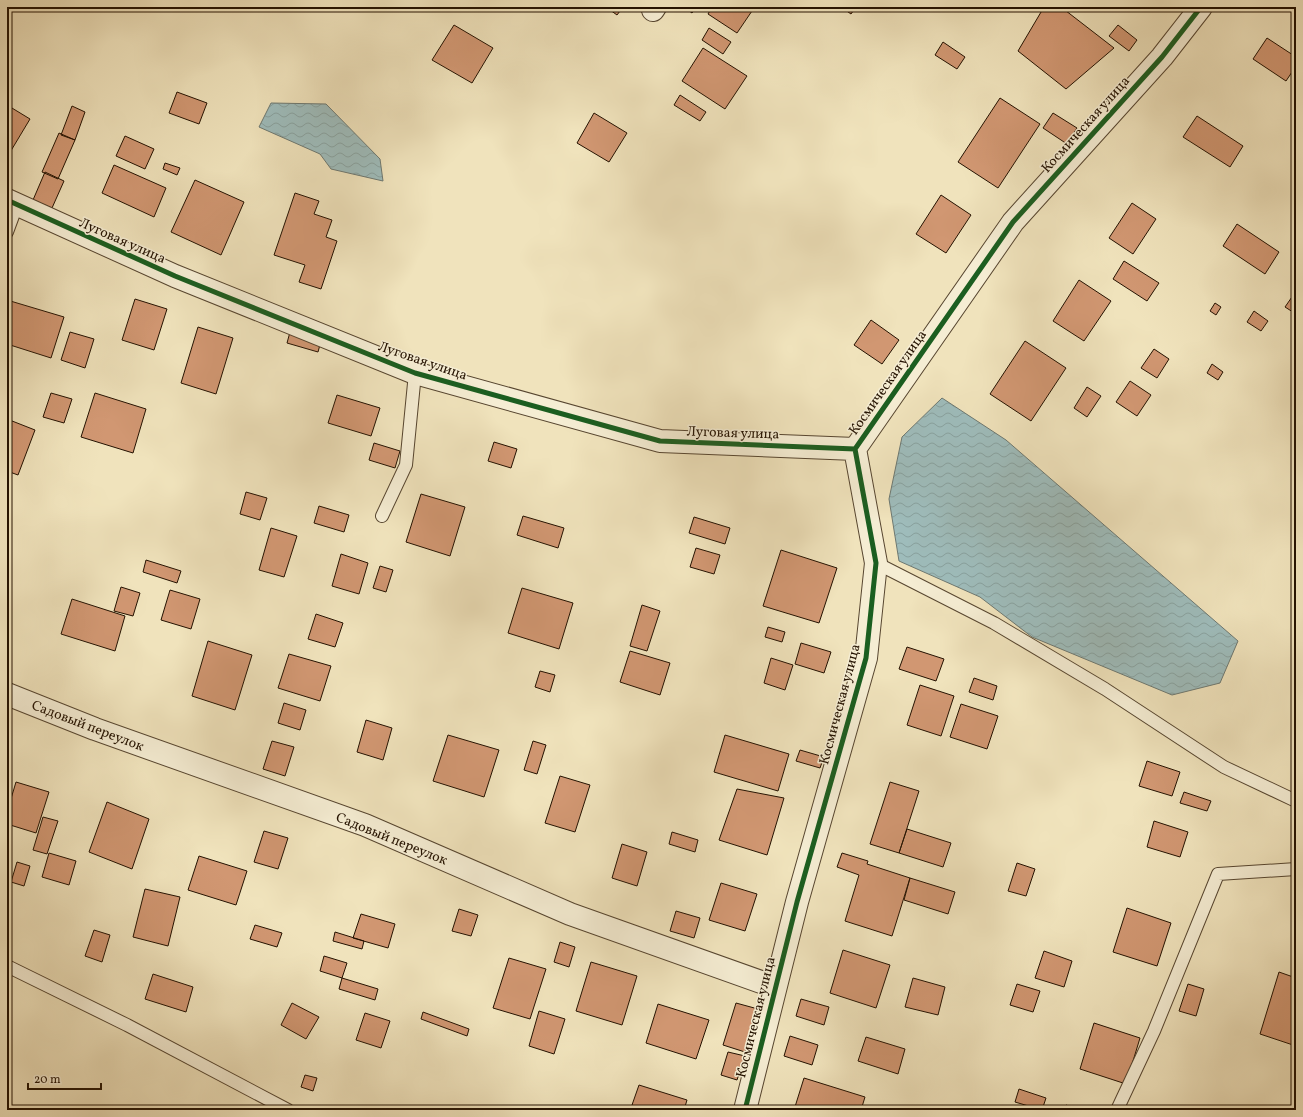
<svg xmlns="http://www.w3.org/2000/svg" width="1303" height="1117" font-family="Vollkorn,serif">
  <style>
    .water { fill: url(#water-waves); stroke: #6d7871 }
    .building { fill: #d19772; stroke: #241201 }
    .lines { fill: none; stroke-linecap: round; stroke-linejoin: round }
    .lane-casing { stroke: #574630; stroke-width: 14 }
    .street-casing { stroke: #574630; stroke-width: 24 }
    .lane { stroke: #f5edd3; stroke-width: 12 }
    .street { stroke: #f5edd3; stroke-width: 22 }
    .cycleway-casing { stroke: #f5edd3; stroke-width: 8 }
    .cycleway { stroke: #1b5e20; stroke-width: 5 }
    .labels { text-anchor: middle; stroke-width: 3; stroke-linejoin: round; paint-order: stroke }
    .street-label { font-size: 14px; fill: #241201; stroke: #f5edd3 }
  </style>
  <defs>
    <pattern id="water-waves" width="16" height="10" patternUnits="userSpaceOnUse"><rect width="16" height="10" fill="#9ebcbb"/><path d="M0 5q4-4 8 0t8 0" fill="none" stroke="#88a19f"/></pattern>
  </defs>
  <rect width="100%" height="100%" fill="#f0e3bc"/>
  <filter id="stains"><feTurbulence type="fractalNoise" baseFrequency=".005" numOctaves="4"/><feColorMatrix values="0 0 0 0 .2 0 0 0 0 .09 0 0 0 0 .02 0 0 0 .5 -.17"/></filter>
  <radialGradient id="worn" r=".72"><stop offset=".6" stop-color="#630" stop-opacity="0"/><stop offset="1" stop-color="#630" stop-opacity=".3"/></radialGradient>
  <path class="water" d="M271,103L326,104L380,159L383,181L331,169L320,154L259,127Z
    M942,398L1006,440L1238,641L1220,683L1172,695L1032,637L980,597L899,561L889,499L902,437Z"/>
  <path class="building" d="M606,7H623L617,15Z
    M684,7H696L692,13Z
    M712,7H753L754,8L737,33L708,14Z
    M841,7H856L851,14Z
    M1044,7H1061L1114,48L1066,89L1018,51Z
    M1133,7H1141L1138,11Z
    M454,25L493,48L472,83L432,60Z
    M1118,25L1137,40L1129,51L1109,36Z
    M709,28L731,42L723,54L702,40Z
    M1267,38L1296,57V66L1286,81L1253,59Z
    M943,42L965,57L957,69L935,55Z
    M703,48L747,76L725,109L682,81Z
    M177,92L207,103L199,124L169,113Z
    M680,95L706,112L700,121L674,105Z
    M1000,98L1040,124L998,188L958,162Z
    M7,105L30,119L9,154L7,152Z
    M72,106L85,112L75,140L61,135Z
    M594,113L627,133L609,162L577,143Z
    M1053,113L1077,128L1067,144L1043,128Z
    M1197,116L1243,146L1230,167L1183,137Z
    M59,133L75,140L58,179L42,172Z
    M125,136L154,149L145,169L116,156Z
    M165,163L180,168L177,175L163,169Z
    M114,165L166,188L154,217L102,193Z
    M45,172L64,181L52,208L33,200Z
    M195,180L244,202L221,255L171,232Z
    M295,193L319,201L314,214L332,220L326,237L337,241L321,289L299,282L305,265L274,255Z
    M941,195L971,215L946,253L916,234Z
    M1132,203L1156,219L1133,254L1109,238Z
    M1237,224L1279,252L1265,274L1223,246Z
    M1124,261L1159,283L1147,301L1113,279Z
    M1079,280L1111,301L1084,341L1053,321Z
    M1294,294L1296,296V314L1285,307Z
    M135,299L167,309L154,350L122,340Z
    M7,300L64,317L51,358L7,344Z
    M1215,303L1221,307L1216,315L1210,311Z
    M1254,311L1268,321L1261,331L1247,322Z
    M871,320L899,340L882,364L854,345Z
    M198,327L233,338L216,394L181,383Z
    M70,332L94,339L85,368L61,360Z
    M290,332L321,341L318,352L287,343Z
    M1025,341L1066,368L1031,421L990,394Z
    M1154,349L1169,359L1157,378L1141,368Z
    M1212,364L1223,372L1218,380L1207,373Z
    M1130,381L1151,395L1137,416L1116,402Z
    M1087,387L1101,396L1087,417L1074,408Z
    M51,393L72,399L64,423L43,417Z
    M95,393L146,409L133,453L81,437Z
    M337,395L380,408L371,436L328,423Z
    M7,419L35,430L18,475L7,471Z
    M494,442L517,449L511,468L488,461Z
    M374,443L400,451L395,468L369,460Z
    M246,492L267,498L260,520L240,514Z
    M421,494L465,507L450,556L406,542Z
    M319,506L349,515L344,532L314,523Z
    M523,516L564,528L558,548L517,535Z
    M694,517L730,528L725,544L689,533Z
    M271,528L297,536L284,577L259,570Z
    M696,548L720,555L714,574L690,567Z
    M781,550L837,568L819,623L763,606Z
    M341,554L368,563L359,594L332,586Z
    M146,560L181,571L177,583L143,572Z
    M380,566L393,570L386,592L373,588Z
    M121,587L140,593L133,616L114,611Z
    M522,588L573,603L559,649L508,633Z
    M170,590L200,599L191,629L161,620Z
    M72,599L125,616L115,651L61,634Z
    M642,605L660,611L647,651L630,646Z
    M316,614L343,623L335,647L308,639Z
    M768,627L785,632L782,642L765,637Z
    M208,641L252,655L235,710L192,696Z
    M801,643L831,652L824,673L795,664Z
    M907,647L944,659L936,681L899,669Z
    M630,651L670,663L660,695L620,682Z
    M289,654L331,666L320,701L278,688Z
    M771,658L793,665L785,690L764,683Z
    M540,671L555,675L550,692L535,687Z
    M974,678L997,686L993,700L969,692Z
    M920,685L954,696L941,736L907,725Z
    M284,703L306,710L300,730L278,723Z
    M961,704L998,716L987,749L950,737Z
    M366,720L392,728L383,760L357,752Z
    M448,735L499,750L484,797L433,781Z
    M725,735L789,754L778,791L714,772Z
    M272,741L294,747L285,776L263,769Z
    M533,741L546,745L537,774L524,770Z
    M800,750L824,757L820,768L796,761Z
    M1147,761L1180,772L1172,796L1139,786Z
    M560,776L590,785L575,832L545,823Z
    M16,782L49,792L36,833L7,824V812Z
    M890,782L919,791L899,853L870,844Z
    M737,789L784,798L767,855L719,840Z
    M1184,792L1211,801L1207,811L1180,803Z
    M107,802L149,819L132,869L89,852Z
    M43,817L58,821L47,854L33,850Z
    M1154,821L1188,832L1180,857L1147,847Z
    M907,829L951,843L943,867L899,853Z
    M264,831L288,838L278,869L254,862Z
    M672,832L698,840L695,852L669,844Z
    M622,844L647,852L637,886L612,878Z
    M49,853L76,861L69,885L42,877Z
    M842,853L868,861L867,864L910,878L892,936L845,921L859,875L837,867Z
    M199,856L247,871L236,905L188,890Z
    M17,862L30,866L24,886L11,882Z
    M1017,863L1035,869L1026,896L1008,891Z
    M910,878L955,892L948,914L904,900Z
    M721,883L757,894L745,931L709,920Z
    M145,889L180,897L168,946L133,937Z
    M1127,908L1171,923L1157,966L1113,952Z
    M459,909L478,915L471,936L452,931Z
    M676,911L700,918L694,938L670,931Z
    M361,914L395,924L388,948L353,938Z
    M255,925L282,933L277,947L250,939Z
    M94,930L110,935L102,962L85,956Z
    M335,932L364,941L362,949L333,941Z
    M560,942L575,947L569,967L554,962Z
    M843,950L890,965L876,1008L830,993Z
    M1044,951L1072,961L1064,987L1035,978Z
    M324,956L347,963L342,978L320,971Z
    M509,958L546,969L530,1019L493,1008Z
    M591,962L637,976L622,1025L576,1011Z
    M1279,972L1296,978V1046L1260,1034Z
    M153,974L193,987L186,1012L145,999Z
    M342,978L378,989L375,1000L339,989Z
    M913,978L945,987L938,1015L905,1007Z
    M1017,984L1040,991L1033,1012L1010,1005Z
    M1188,984L1204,989L1196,1016L1179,1011Z
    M801,999L829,1007L824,1025L796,1016Z
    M292,1003L319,1017L306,1039L281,1025Z
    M736,1003L758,1009L745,1052L723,1045Z
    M658,1004L709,1020L696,1059L646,1043Z
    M539,1011L565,1019L554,1054L529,1046Z
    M423,1012L469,1029L467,1036L421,1019Z
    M365,1013L390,1021L381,1048L356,1040Z
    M1094,1023L1140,1038L1126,1084L1080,1069Z
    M790,1036L818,1045L812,1065L784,1056Z
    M866,1037L905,1049L898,1074L858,1061Z
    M728,1052L745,1056L737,1080L721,1075Z
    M305,1075L317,1078L313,1091L301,1087Z
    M804,1078L865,1097L861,1110H794Z
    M639,1085L687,1100L684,1110H647L632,1105Z
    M1019,1089L1046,1098L1042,1110L1015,1102Z
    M1066,1105L1081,1110H1064Z"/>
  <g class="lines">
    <defs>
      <path id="lane" d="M7,232L17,205
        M382,516L406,465L415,373
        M876,563L994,623L1105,689L1224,767L1296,801
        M7,966L127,1025L288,1110
        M1117,1110L1154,1031L1218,874L1296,869"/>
      <path id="street" d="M653,10L655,7
        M7,200L175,276L415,373L660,441L855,449
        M7,694L95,729L365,825L570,914L775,987
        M745,1110L797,902L866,658L876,563L855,449L1013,222L1162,57L1201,7"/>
    </defs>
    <use href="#lane" class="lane-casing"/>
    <use href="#street" class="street-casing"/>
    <use href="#lane" class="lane"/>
    <use href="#street" class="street"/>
    <defs>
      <path id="cycleway" d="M7,200L175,276L415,373L660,441L855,449
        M745,1110L797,902L866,658L876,563L855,449L1013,222L1162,57L1201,7"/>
    </defs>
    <use href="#cycleway" class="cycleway-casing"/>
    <use href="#cycleway" class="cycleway"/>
  </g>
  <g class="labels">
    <g class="street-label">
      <text transform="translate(1085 124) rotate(-48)" y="5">Космическая улица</text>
      <text transform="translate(123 240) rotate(24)" y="5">Луговая улица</text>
      <text transform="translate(423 360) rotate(19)" y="5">Луговая улица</text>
      <text transform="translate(887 382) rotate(-55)" y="5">Космическая улица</text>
      <text transform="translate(733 432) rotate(2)" y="5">Луговая улица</text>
      <text transform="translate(839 704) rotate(-75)" y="5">Космическая улица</text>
      <text transform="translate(88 725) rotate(21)" y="5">Садовый переулок</text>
      <text transform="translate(392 838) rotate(22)" y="5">Садовый переулок</text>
      <text transform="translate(755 1017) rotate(-76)" y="5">Космическая улица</text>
    </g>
  </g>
  <rect width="1303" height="1117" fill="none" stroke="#f0e3bc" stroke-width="24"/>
  <rect x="8" y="8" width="1287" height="1101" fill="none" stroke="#241201" stroke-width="2"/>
  <rect x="12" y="12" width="1279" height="1093" fill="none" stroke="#241201"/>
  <path d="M28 1083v6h73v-6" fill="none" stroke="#241201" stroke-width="2"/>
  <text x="34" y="1083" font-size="12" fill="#241201" stroke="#f5edd3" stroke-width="3" paint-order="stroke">20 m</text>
  <rect width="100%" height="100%" filter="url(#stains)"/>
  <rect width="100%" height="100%" fill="url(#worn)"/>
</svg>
